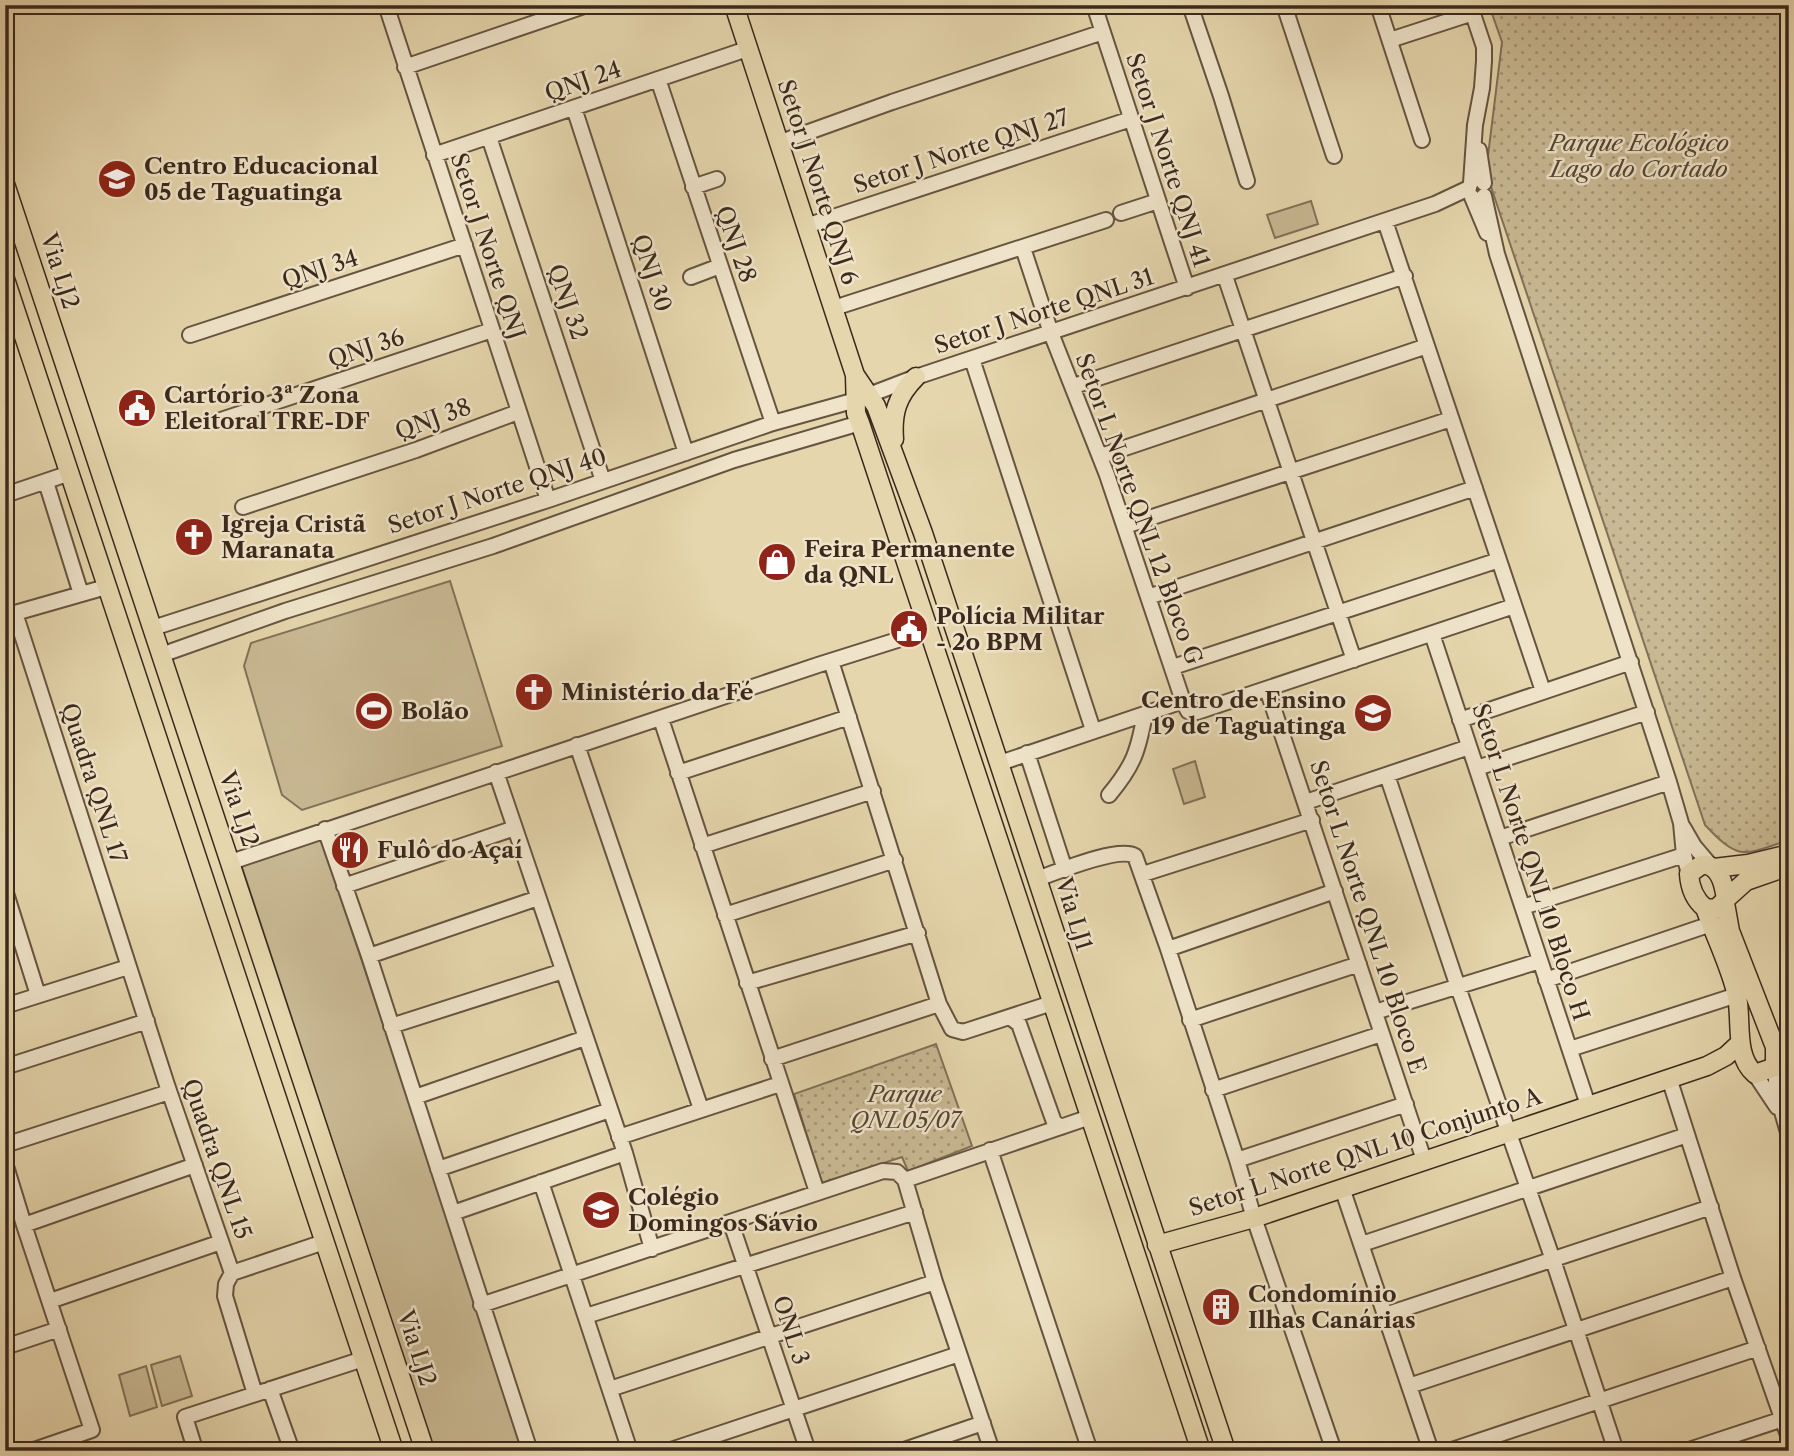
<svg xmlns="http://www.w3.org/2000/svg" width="1794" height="1456" font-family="'Libre Caslon Text',serif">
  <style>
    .green { fill: #c9b994; stroke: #827158; stroke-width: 2 }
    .park { fill: url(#park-dots); stroke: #827158; stroke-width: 2 }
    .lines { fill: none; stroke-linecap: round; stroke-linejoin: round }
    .minor-casing { stroke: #665440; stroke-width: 18 }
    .major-casing { stroke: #3b291c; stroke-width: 21 }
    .minor { stroke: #efe4ca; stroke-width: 14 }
    .major { stroke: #e6d6ad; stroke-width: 18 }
    .labels { text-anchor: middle; stroke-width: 5; stroke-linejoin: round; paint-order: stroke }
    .street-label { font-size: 23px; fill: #3b291c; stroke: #efe4ca }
    .park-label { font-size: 23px; font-style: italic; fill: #574634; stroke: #efe4ca }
    .poi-label { font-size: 23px; font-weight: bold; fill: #3b291c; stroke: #efe4ca; text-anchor: start }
  </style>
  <defs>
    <pattern id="park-dots" width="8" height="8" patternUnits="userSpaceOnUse" patternTransform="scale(1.75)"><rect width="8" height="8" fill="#c9b994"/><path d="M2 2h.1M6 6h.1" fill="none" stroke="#a49678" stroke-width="1.8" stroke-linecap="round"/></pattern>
  </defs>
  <rect width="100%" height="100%" fill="#e6d6ad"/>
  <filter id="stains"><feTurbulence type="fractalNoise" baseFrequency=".00286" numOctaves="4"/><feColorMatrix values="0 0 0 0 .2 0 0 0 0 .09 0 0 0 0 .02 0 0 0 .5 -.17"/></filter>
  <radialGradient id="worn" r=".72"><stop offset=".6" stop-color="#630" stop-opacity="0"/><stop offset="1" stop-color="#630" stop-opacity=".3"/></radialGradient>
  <path class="green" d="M1311,201L1318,224L1275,238L1267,215Z
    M450,581L502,746L302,810L282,795L244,666L251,643Z
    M1195,761L1205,797L1184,804L1173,769Z
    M321,838L525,1451H434L241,864Z
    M180,1356L192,1396L162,1406L151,1365Z
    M146,1366L157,1407L130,1416L119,1375Z"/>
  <path class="park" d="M1489,5H1789V840C1743,855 1740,862 1705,825L1486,172L1502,42Z
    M936,1044L972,1146L908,1171L902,1157L822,1183L794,1094Z"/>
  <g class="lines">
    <defs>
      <path id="minor" d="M386,5L548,500
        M1094,5L1187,288
        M1190,5L1221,96L1247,181
        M1284,5L1334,156
        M1378,5L1422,140
        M1470,5L1484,47V61L1482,88L1475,125L1471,183
        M1390,40L1473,13
        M405,67L587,5
        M658,79L773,423
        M574,108L686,453
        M489,137L603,481
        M778,143L892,102L1103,32
        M1479,150L1484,183
        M434,155L747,49
        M693,187L717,179
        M1484,196L1497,254L1669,782L1681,823L1684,855L1689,874
        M1472,197L1487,233
        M1121,213L1158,201
        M1385,221L1543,691
        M806,226L1131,119
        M1023,248L1051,333L1107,475L1183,701L1188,711L1197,712L1514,606
        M1225,276L1354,660
        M691,277L720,266
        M834,308L1106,220
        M190,335L465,245
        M972,359L1093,730
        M1074,386L1405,276
        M215,422L492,330
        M1101,456L1427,346
        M46,482L81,594
        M5,495L70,473
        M243,507L416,450L518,412
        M1125,526L1451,419
        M1148,597L1475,488
        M15,613L167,1085L232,1273L324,1242
        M5,614L15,613L106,587
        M153,628L548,500L773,423L856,400L916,377L1435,204L1469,188
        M1432,634L1588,1105
        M161,655L285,611L493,546L734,460L860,423
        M831,661L939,1004L952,1029L963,1032L1052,1003
        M1173,667L1499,560
        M1267,689L1424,1160
        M661,719L817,1192
        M1460,720L1631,662
        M577,745L701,1109
        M1027,753L1065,870
        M1000,763L1183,701
        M1477,768L1647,712
        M496,772L625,1153L652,1249
        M678,773L849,717
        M1387,775L1458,987L1553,1260L1616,1451
        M1109,795C1134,765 1138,751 1145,714
        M1306,802L1469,747
        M1683,827L1694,846L1711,866
        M325,829L369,956L530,1451
        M1500,838L1669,782
        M702,846L873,791
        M231,862L818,665L929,630
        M1143,874L1312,820
        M1037,879C1057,872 1118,846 1135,856L1168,949L1237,1160L1254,1218L1334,1451
        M344,886L515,828
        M5,890L38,995
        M1523,907L1684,855
        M725,915L895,860
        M1168,949L1335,891
        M369,956L538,898
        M1546,980L1711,924
        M747,983L918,933
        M5,1006L128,967
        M1375,1012L1540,961
        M1011,1018L1019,1024L1054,1122L1061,1127
        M1190,1020L1359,964
        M391,1026L563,971
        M1570,1049L1737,995
        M772,1059L939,1004
        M5,1067L147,1021
        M1775,1067L1777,1094L1789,1136
        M1755,1074L1777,1107
        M1669,1078L1733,1278L1789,1438
        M1213,1090L1381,1034
        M415,1097L585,1038
        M619,1137L780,1084
        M5,1145L169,1092
        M990,1150L1090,1451
        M1237,1160L1406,1104
        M5,1163L24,1225L92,1430L31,1451
        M438,1169L610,1110
        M905,1180L1090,1117
        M541,1182L630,1451
        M1342,1188L1431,1451
        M453,1213L625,1153
        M731,1223L808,1451
        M24,1225L195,1165
        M1362,1244L1687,1135
        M232,1273L226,1284L225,1296L255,1394
        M50,1301L221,1242
        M481,1305L883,1171L897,1172L905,1180L935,1282L992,1451
        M1385,1315L1711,1207
        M586,1316L915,1212
        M5,1347L59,1329
        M1409,1386L1733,1278
        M270,1389L292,1451
        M610,1389L935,1282
        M191,1451L195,1449L185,1417L363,1359
        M668,1451L959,1354
        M901,1451L983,1423
        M1449,1451L1758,1348
        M1686,1451L1783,1419"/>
      <path id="major" d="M734,5L855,375L856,413L860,423L1201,1451
        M5,184L425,1451
        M5,279L394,1451
        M855,375L876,406L923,533L1226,1451
        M894,439C892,413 897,396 916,377
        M1714,868L1748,864L1789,854
        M1726,899L1746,881L1789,866
        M1705,908L1716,909L1726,899C1724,886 1721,869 1707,865H1701L1689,874C1690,888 1695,900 1705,908C1715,936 1731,968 1737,996C1742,1021 1734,1056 1755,1074L1775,1067V1047L1730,931L1725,903
        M1157,1245L1254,1218L1707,1066L1726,1056L1740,1043"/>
    </defs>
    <use href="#minor" class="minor-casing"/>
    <use href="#major" class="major-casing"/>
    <use href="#minor" class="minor"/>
    <use href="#major" class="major"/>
  </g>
  <defs>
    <symbol id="school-disc" viewBox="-11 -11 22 22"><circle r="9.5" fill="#8f2418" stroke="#efe4ca"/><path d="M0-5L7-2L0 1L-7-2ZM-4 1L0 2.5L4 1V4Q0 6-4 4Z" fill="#fff"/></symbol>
    <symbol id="civic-disc" viewBox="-11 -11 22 22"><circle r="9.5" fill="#8f2418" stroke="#efe4ca"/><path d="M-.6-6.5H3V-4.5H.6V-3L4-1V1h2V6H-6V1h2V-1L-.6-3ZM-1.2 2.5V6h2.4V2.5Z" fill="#fff"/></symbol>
    <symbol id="church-disc" viewBox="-11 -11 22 22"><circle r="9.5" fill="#8f2418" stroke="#efe4ca"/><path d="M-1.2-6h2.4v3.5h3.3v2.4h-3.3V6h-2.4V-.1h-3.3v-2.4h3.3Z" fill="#fff"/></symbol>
    <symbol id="shop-disc" viewBox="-11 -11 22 22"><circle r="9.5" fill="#8f2418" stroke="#efe4ca"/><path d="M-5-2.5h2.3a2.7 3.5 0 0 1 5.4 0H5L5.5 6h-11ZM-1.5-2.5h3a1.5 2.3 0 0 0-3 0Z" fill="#fff"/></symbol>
    <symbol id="stadium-disc" viewBox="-11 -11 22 22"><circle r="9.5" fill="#8f2418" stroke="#efe4ca"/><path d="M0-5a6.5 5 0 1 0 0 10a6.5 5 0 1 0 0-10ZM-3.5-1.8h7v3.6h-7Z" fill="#fff"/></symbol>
    <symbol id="restaurant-disc" viewBox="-11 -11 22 22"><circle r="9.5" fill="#8f2418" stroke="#efe4ca"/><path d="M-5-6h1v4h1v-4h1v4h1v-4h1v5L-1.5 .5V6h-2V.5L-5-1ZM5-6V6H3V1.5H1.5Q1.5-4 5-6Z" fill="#fff"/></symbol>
    <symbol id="university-disc" viewBox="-11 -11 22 22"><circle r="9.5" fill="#8f2418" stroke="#efe4ca"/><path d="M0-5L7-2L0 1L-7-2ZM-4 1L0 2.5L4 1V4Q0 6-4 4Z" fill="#fff"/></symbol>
    <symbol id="building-disc" viewBox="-11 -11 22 22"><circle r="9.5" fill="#8f2418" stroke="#efe4ca"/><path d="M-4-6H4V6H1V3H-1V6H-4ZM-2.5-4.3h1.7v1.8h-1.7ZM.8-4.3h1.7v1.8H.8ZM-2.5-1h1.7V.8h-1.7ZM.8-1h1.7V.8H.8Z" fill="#fff"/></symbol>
  </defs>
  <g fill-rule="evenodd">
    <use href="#school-disc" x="95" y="157" width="44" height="44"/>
    <use href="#civic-disc" x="115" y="386" width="44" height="44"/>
    <use href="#church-disc" x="172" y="515" width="44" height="44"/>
    <use href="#shop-disc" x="755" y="540" width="44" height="44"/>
    <use href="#civic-disc" x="887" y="607" width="44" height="44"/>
    <use href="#church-disc" x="512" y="670" width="44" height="44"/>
    <use href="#stadium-disc" x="352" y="689" width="44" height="44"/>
    <use href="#school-disc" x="1351" y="691" width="44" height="44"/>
    <use href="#restaurant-disc" x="328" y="828" width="44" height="44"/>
    <use href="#university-disc" x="579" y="1188" width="44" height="44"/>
    <use href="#building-disc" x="1199" y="1285" width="44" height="44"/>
  </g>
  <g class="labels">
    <g class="street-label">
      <text transform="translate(583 81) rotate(-19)" y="8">QNJ 24</text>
      <text transform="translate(961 151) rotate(-18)" y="8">Setor J Norte QNJ 27</text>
      <text transform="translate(1168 160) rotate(72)" y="8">Setor J Norte QNJ 41</text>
      <text transform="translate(818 182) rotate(72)" y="8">Setor J Norte QNJ 6</text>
      <text transform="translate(736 244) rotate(71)" y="8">QNJ 28</text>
      <text transform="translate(488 246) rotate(72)" y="8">Setor J Norte QNJ</text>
      <text transform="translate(320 269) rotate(-18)" y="8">QNJ 34</text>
      <text transform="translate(60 271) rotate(72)" y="8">Via LJ2</text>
      <text transform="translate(652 273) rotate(72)" y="8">QNJ 30</text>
      <text transform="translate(568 302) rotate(71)" y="8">QNJ 32</text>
      <text transform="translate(1044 311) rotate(-18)" y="8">Setor J Norte QNL 31</text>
      <text transform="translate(366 348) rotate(-18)" y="8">QNJ 36</text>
      <text transform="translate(433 419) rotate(-20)" y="8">QNJ 38</text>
      <text transform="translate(497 491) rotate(-18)" y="8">Setor J Norte QNJ 40</text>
      <text transform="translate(1139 509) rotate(70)" y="8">Setor L Norte QNL 12 Bloco G</text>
      <text transform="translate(94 783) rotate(72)" y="8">Quadra QNL 17</text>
      <text transform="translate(239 809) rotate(71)" y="8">Via LJ2</text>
      <text transform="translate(1531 862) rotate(72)" y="8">Setor L Norte QNL 10 Bloco H</text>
      <text transform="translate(1074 914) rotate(73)" y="8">Via LJ1</text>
      <text transform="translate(1368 917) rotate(72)" y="8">Setor L Norte QNL 10 Bloco E</text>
      <text transform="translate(1365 1152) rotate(-18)" y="8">Setor L Norte QNL 10 Conjunto A</text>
      <text transform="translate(217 1159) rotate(71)" y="8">Quadra QNL 15</text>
      <text transform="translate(791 1330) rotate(72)" y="8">ONL 3</text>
      <text transform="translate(417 1348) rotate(72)" y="8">Via LJ2</text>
    </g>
    <g class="park-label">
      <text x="1639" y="151">Parque Ecológico<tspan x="1639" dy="26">Lago do Cortado</tspan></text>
      <text x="905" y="1102">Parque<tspan x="905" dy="26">QNL05/07</tspan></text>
    </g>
    <g class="poi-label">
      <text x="144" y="174">Centro Educacional<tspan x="144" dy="26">05 de Taguatinga</tspan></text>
      <text x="164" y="403">Cartório 3ª Zona<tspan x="164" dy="26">Eleitoral TRE-DF</tspan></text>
      <text x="221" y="532">Igreja Cristã<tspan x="221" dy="26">Maranata</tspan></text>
      <text x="804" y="557">Feira Permanente<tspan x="804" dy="26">da QNL</tspan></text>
      <text x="936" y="624">Polícia Militar<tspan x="936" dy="26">- 2o BPM</tspan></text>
      <text x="561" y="700">Ministério da Fé</text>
      <text x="1346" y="708" text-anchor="end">Centro de Ensino<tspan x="1346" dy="26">19 de Taguatinga</tspan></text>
      <text x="401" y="719">Bolão</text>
      <text x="377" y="858">Fulô do Açaí</text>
      <text x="628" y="1205">Colégio<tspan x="628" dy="26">Domingos Sávio</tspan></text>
      <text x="1248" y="1302">Condomínio<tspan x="1248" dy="26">Ilhas Canárias</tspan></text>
    </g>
  </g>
  <rect width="1794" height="1456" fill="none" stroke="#e6d6ad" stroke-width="28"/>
  <rect x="7" y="7" width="1780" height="1442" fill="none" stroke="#3b291c" stroke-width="3.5"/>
  <rect x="14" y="14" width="1766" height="1428" fill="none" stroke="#3b291c" stroke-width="2"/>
  <rect width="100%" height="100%" filter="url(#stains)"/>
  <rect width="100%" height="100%" fill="url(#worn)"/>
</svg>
